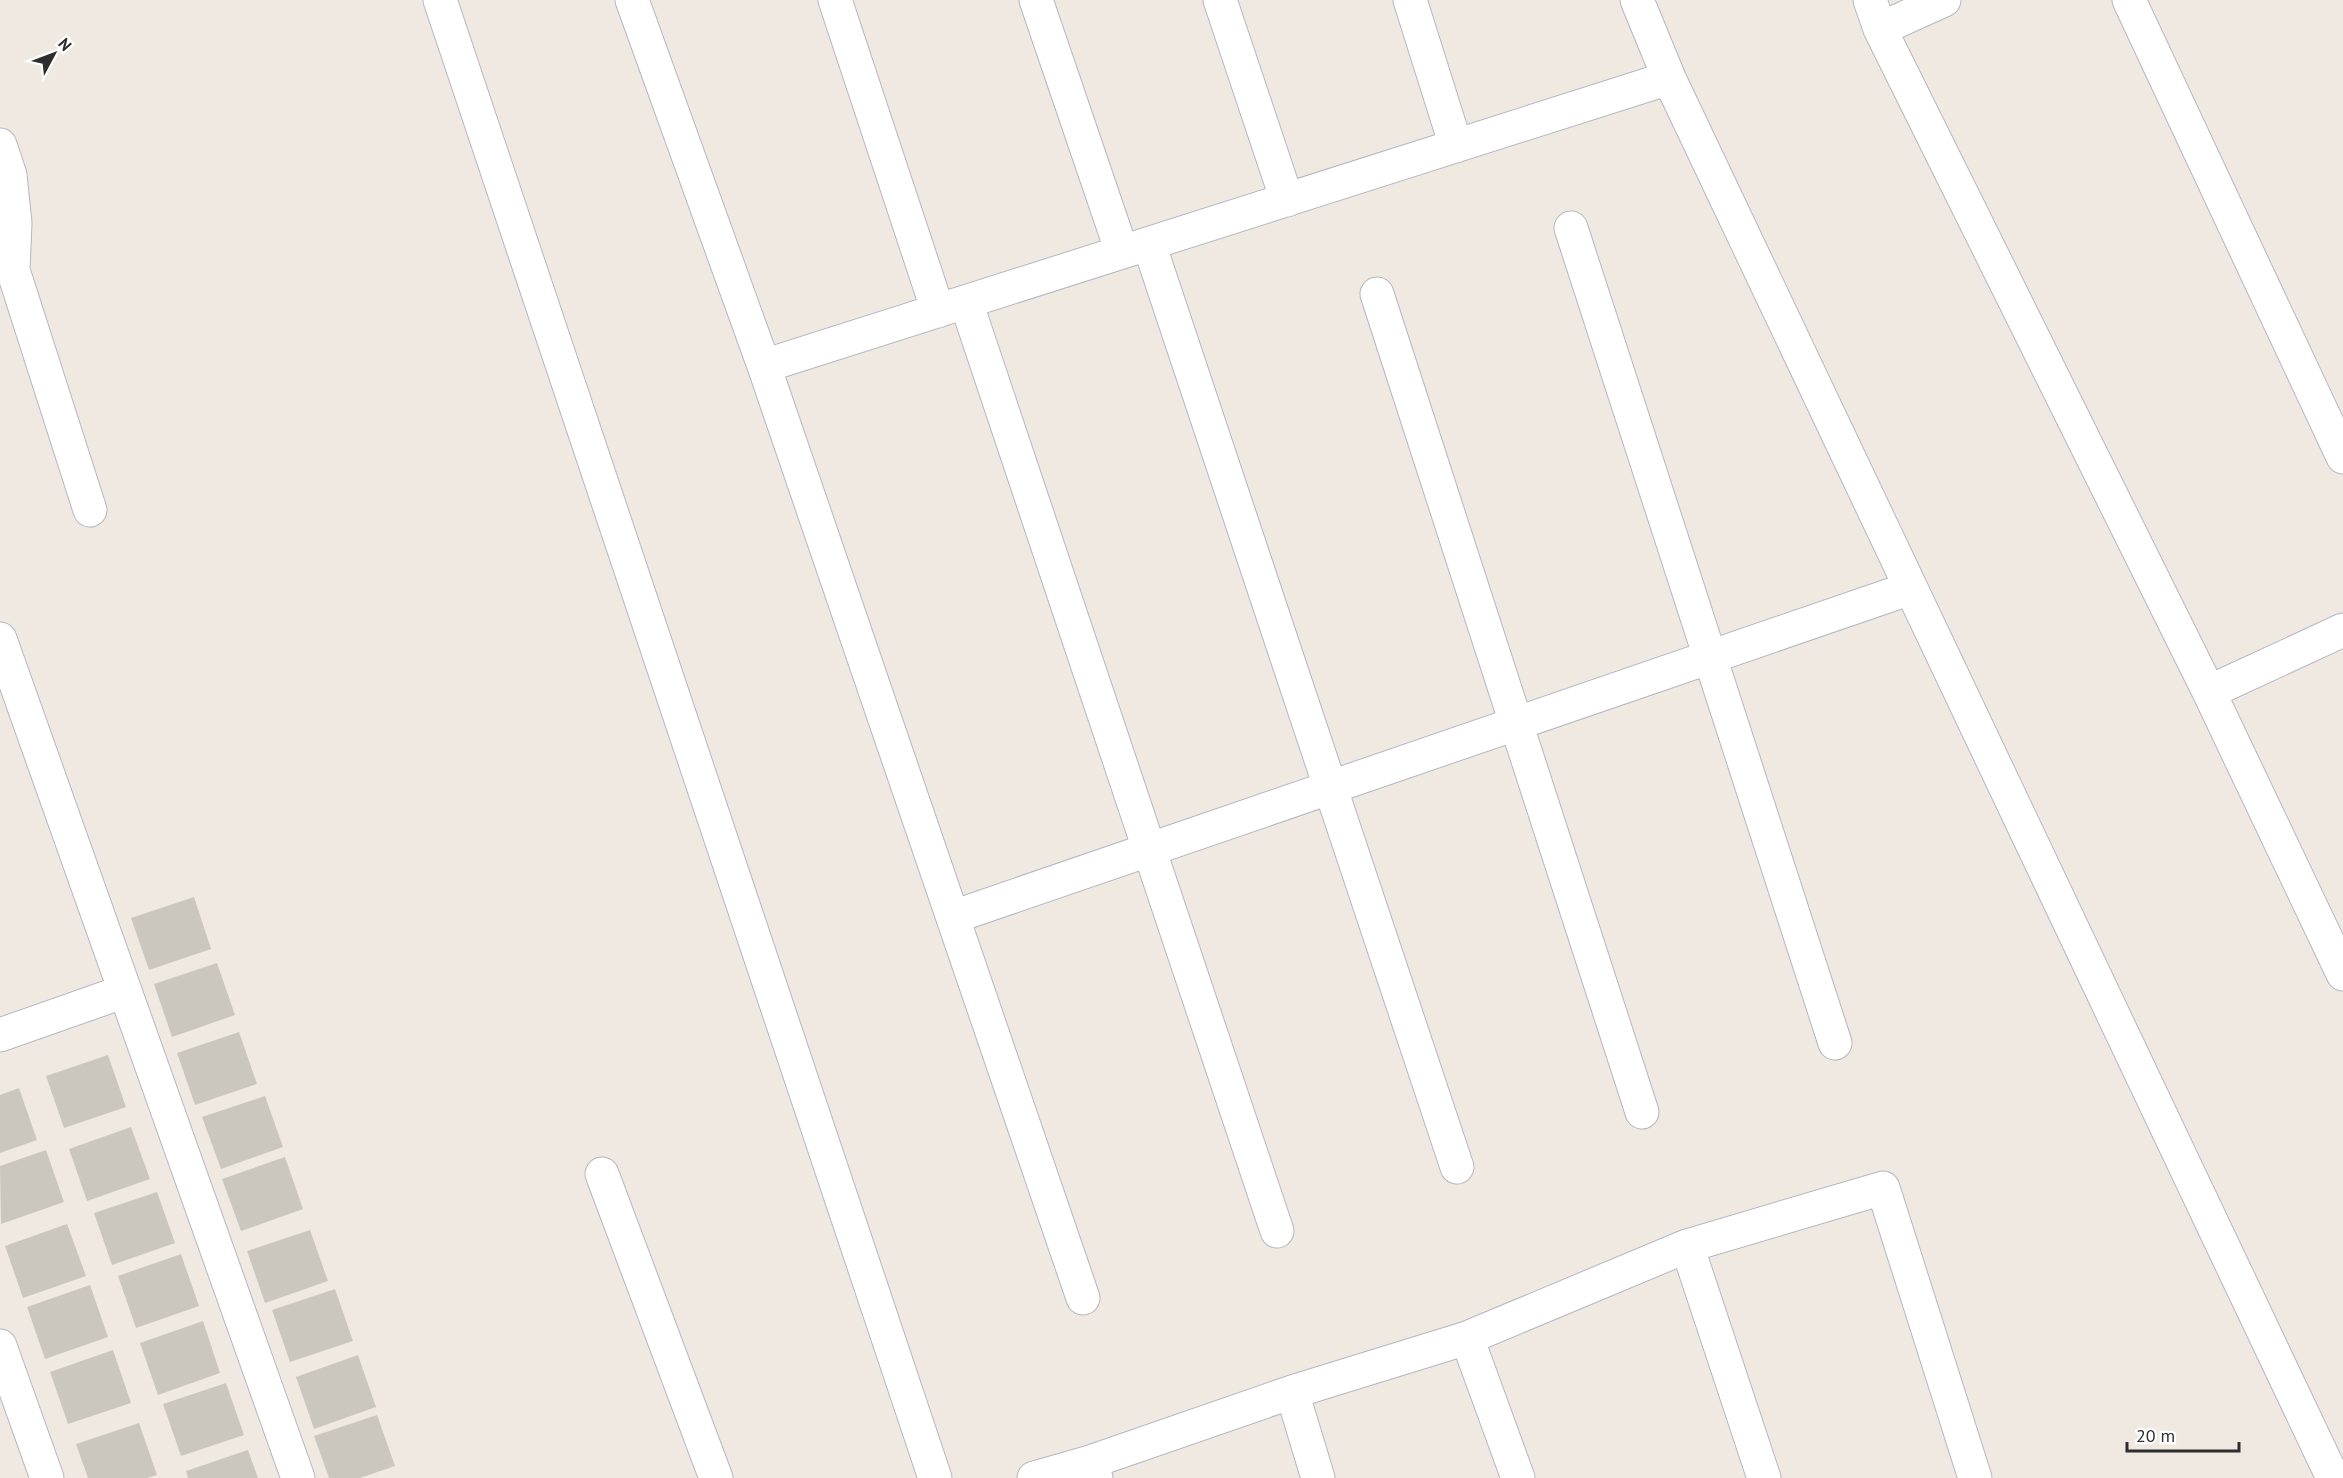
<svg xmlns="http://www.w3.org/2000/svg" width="2343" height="1478" font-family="'PT Sans',sans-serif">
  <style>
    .building { fill: #cbc7bf }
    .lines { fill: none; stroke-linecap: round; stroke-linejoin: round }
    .street-casing { stroke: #b4b7c1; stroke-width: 35 }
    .street { stroke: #fff; stroke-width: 33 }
  </style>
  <rect width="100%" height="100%" fill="#efe9e1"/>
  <path class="building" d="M194,897L211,949L149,970L131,918Z
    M217,963L235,1015L172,1037L154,984Z
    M239,1032L257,1084L195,1105L177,1053Z
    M108,1055L126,1107L64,1128L46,1076Z
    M19,1088L37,1140L0,1153V1095Z
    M265,1096L283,1147L221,1169L202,1117Z
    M131,1127L150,1179L87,1201L69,1149Z
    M46,1150L64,1202L1,1224L0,1166Z
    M285,1157L303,1209L241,1231L222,1179Z
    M157,1192L175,1243L112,1265L94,1213Z
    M67,1224L86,1276L23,1298L5,1246Z
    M310,1230L328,1281L265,1303L247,1251Z
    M181,1254L199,1306L136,1328L118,1276Z
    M90,1285L108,1337L45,1359L27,1307Z
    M335,1289L353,1341L290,1362L272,1310Z
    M203,1321L220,1373L158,1395L140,1343Z
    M113,1350L131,1403L68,1424L50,1372Z
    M358,1355L376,1407L314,1429L296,1377Z
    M226,1383L244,1435L181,1456L163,1404Z
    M377,1415L395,1466L360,1478H329L314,1436Z
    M139,1423L157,1475L147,1478H88L76,1444Z
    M248,1450L258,1478H188L186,1471Z"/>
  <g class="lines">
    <defs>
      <path id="street" d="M440,0L935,1478
        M632,0L764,366L1083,1298
        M835,0L938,311
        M1036,0L1122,252
        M1220,0L1287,200
        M1410,0L1456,146
        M1637,0L1669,78L2333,1478
        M1870,0L1880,29L2209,692L2343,974
        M2129,0L2343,457
        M1880,29L1944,0
        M0,145L10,175L15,223L13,270L90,510
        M1571,228L1835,1043
        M1149,244L1457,1167
        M1377,294L1642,1112
        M966,302L1277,1231
        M764,366L1669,78
        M0,639L298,1478
        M2209,692L2343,630
        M953,917L1911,588
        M0,1035L125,991
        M602,1174L716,1478
        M1687,1246L1764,1478
        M1467,1338L1518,1478
        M0,1346L47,1478
        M1292,1392L1318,1478
        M1034,1478L1090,1462
        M1096,1478L1090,1462L1292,1392L1467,1338L1687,1246L1883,1188L1975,1478"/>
    </defs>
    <use href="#street" class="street-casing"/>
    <use href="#street" class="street"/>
  </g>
  <g transform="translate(54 54) rotate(49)" stroke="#ffffff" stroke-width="4.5" paint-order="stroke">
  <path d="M0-4.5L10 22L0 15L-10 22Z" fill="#2e2e2e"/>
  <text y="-9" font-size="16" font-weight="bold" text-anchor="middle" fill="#2e2e2e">N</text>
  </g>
  <path d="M2127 1442v9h112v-9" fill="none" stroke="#2e2e2e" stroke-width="3"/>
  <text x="2136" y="1442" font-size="18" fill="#2e2e2e" stroke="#ffffff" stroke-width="4.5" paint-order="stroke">20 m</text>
</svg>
